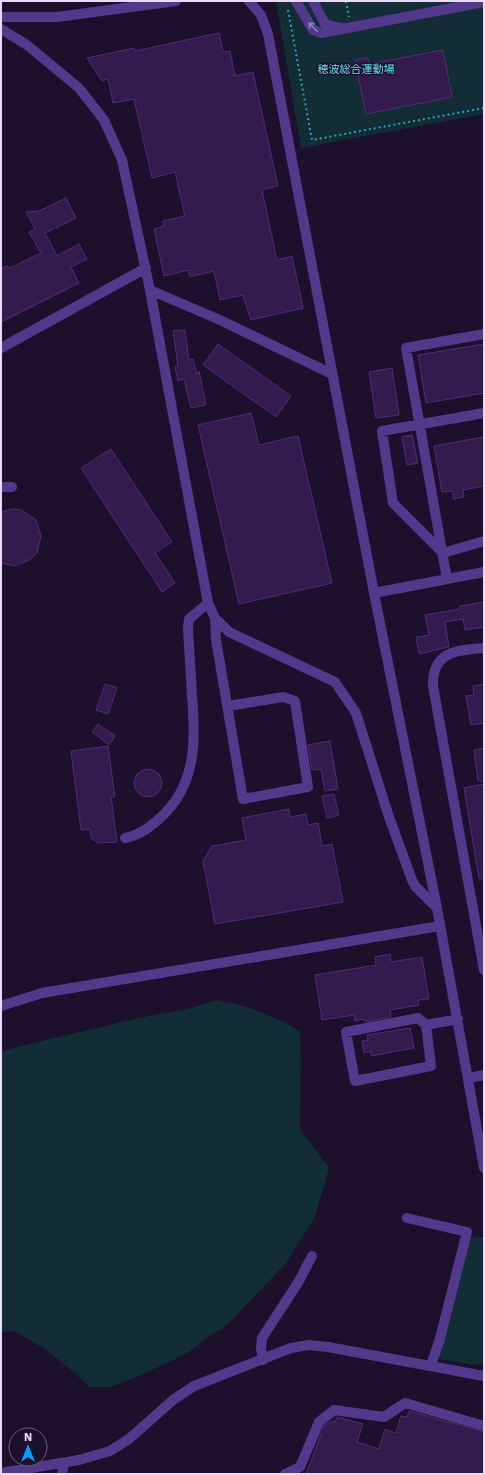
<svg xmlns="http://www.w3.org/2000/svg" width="485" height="1475" font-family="'Work Sans','Noto Sans JP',sans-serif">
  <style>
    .green { fill: #122d36 }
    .building { fill: #331b4d; stroke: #512c7a }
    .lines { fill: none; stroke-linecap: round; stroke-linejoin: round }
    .path { stroke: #2ba2c3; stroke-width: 2; stroke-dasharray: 2 3; stroke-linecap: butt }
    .minor { stroke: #53398c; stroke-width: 10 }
    .oneway { stroke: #9681c0 }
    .labels { text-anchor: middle; stroke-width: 3; stroke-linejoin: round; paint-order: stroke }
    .park-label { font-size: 11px; fill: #5fe2e6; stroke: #1c102c }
  </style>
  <rect width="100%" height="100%" fill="#1c102c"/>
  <path class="green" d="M276,1H484V114L301,148Z
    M216,1000C249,1006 270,1014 300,1031L301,1061L300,1129L329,1168L315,1217L286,1263L230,1322L187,1353L165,1364L122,1383L110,1387H89L70,1369L45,1349L14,1331L1,1332V1051L134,1019L192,1008Z
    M483,1237L484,1364L477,1365L438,1359L470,1238Z"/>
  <path class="building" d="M219,33L223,52L230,51L235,76L253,72L278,186L262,190L277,260L292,256L303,308L251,320L243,295L220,300L214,271L190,277L188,270L164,276L154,229L164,226L163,221L185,216L175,172L152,178L134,99L113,103L108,79L102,81L87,58L134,48L135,51Z
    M443,50L452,97L366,114L355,60L368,58L369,64Z
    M66,198L76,218L45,233L57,256L79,244L87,259L71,267L79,283L1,322V268L7,266L10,268L41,253L29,232L35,229L26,212L39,211Z
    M185,330L189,360L193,359L197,374L199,371L206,405L191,408L184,379L178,381L175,367L178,366L173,331Z
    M218,344L291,396L276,417L203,365Z
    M484,344V393L426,403L418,355Z
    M392,368L399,415L376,418L369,372Z
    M251,413L259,445L298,436L332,583L239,604L198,425Z
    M412,435L418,463L407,465L402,437Z
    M484,437V486L463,490L464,497L454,499L452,491L442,492L434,446Z
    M111,449L172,542L155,553L175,583L162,592L81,468Z
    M13,509L21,510L36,520L41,536L37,553L31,559L15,566L1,563V512Z
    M484,602V627L465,630L463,619L445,622L449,647L419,654L416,637L429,635L425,615L460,609V606Z
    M105,684L117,688L108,714L96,710Z
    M484,684V723L471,725L466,696L474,695L473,686Z
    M98,724L115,736L109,745L92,732Z
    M330,741L338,789L325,791L321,769L312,770L308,745Z
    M108,746L115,797H111L117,842L98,843L91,838L90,829L81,830L71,751Z
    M484,748V781H478L474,750Z
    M134 783a14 14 0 1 1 28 0a14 14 0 1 1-28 0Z
    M484,784V879H479L464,788Z
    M334,794L339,815L327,818L322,796Z
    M289,809L290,817L306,814L308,825L318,823L322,846L332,844L343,902L215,924L203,861L212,846L246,840L242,818Z
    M390,954L391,962L422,957L429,999L418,1000L419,1005L390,1010L391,1017L365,1022L364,1019L355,1021L354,1015L322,1020L315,975L376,965L375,957Z
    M410,1028L414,1048L371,1056V1051L364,1053L362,1041L368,1040L367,1035Z
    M409,1411L484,1432V1474H306L324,1426L331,1421L335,1422L337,1417L363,1424L357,1442L379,1449L385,1429L396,1433L401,1416L407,1417Z"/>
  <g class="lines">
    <path class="path" d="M346,1L349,17
      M288,10L312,140L484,108"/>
    <path class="minor" d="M249,1L261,15L268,34L374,593L437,908L484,1168
      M296,1L313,30L321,33L484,2
      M313,1L325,24L341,28
      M1,17H57L176,1
      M1,29L27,45L79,88L104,120L122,160L150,290L208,603L215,618L229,632L335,682L356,713L389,817L412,880L415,886L437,908
      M150,290L220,320L332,374
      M1,348L146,268
      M484,413L382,431L393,503L443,553L484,541
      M1,487H12
      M447,579L406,348L484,334
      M374,593L484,572
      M215,618L216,640L243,799L308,787L295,701L283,697L228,706
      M484,648C456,650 432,652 433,686L484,970
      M125,838C138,836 149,828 159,819C196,787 196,742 192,697C191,674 189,650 188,627L189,619L208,603
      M1,1006L42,993L440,926
      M426,1025L431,1066L355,1081L346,1032L418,1018L426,1025L458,1019
      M469,1078L484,1075
      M407,1218L467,1232L439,1342L431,1365
      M263,1360L261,1348L262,1338L299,1281L312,1256
      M1,1473L79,1460L110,1451L129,1439L173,1400L194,1386L291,1348L309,1345L328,1347L484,1376
      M62,1474L64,1463
      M285,1474L300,1467L319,1422L334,1410L384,1417L405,1403L484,1426"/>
  </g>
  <defs><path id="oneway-shaft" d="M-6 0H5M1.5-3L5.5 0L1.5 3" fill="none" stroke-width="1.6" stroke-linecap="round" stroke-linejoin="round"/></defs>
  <use class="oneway" href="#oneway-shaft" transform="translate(313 27) rotate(-135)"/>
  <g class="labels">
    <g class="park-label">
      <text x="356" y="73">穂波総合運動場</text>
    </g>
  </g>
  <rect width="485" height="1475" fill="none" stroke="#e9daff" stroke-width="4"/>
  <g transform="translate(28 1447)"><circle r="19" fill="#1c102c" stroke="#6e6180"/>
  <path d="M0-3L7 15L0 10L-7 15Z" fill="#06a1ff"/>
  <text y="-6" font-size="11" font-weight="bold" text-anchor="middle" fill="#e9daff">N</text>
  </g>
</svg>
